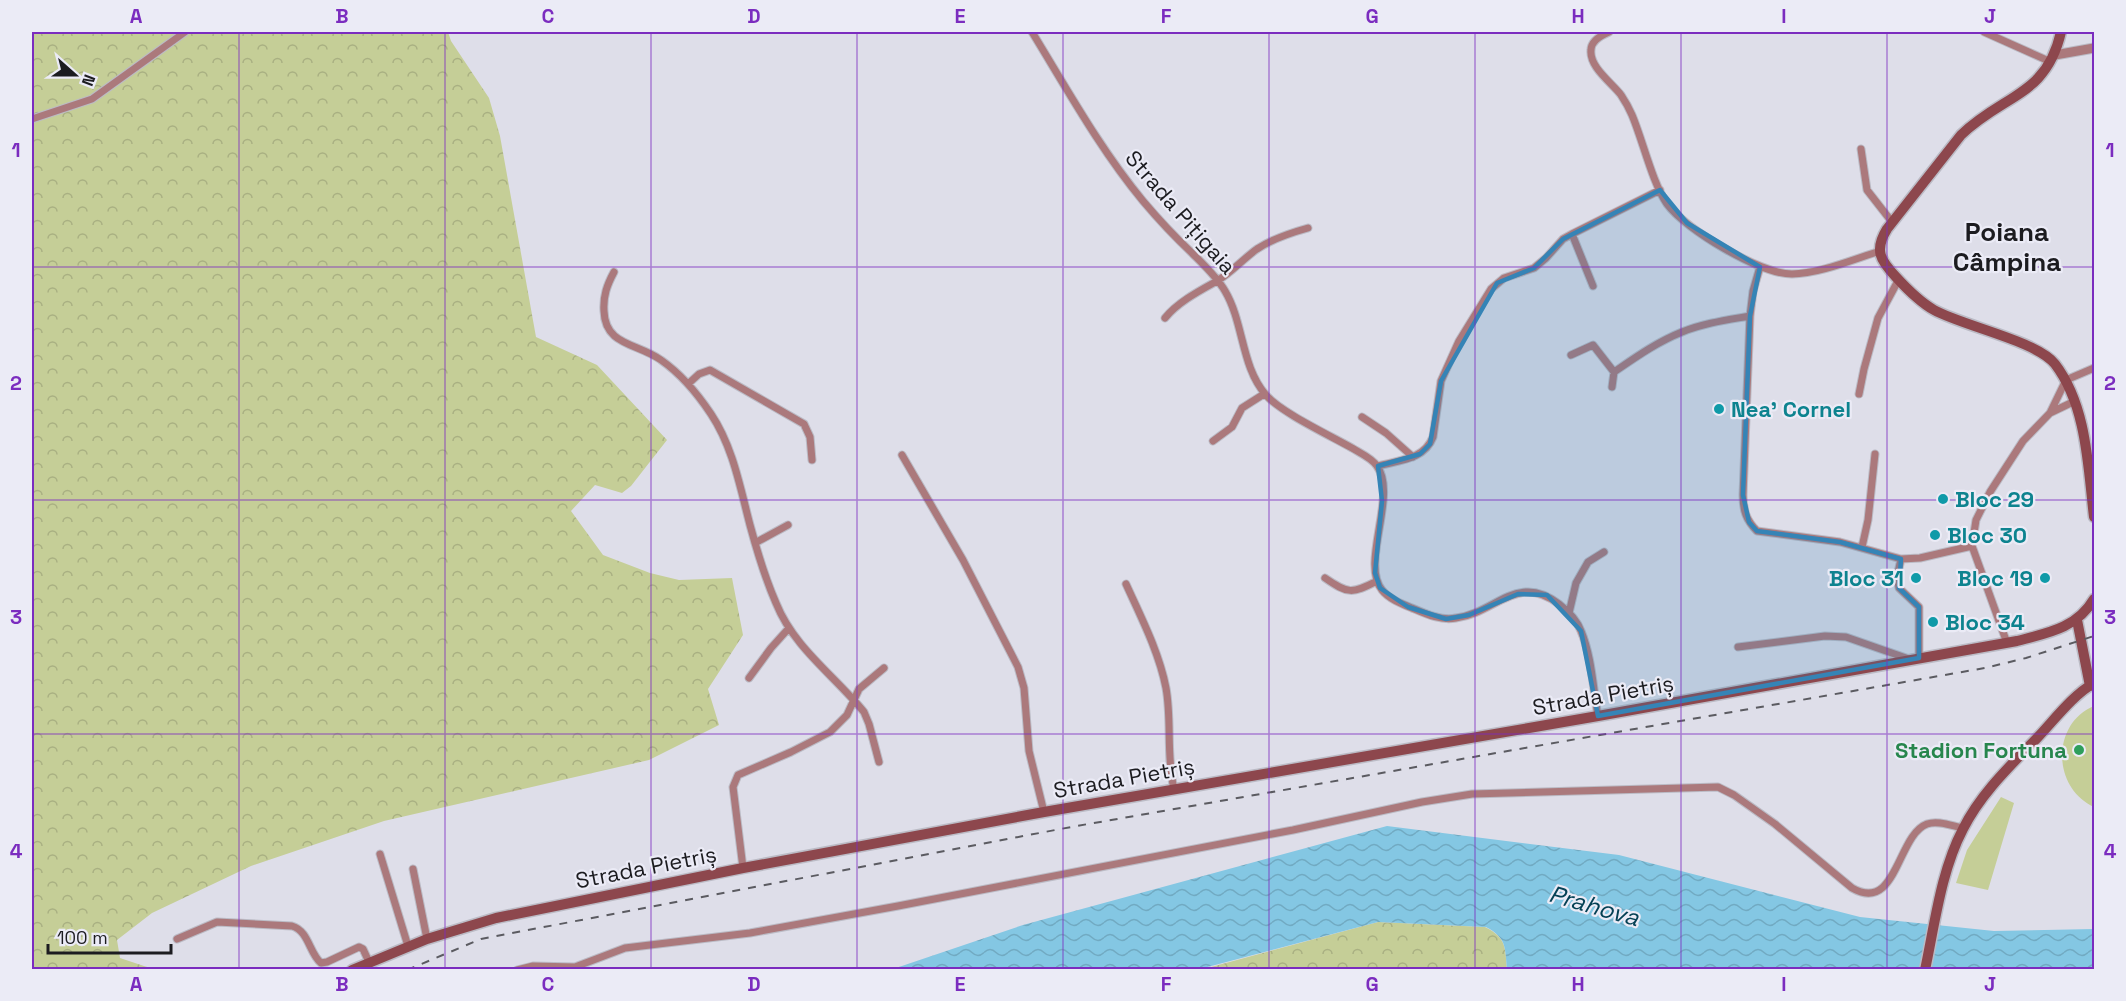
<svg xmlns="http://www.w3.org/2000/svg" width="2126" height="1001" font-family="'Space Grotesk',sans-serif">
  <style>
    .forest { fill: url(#forest-crowns) }
    .park { fill: #c5ce97 }
    .water { fill: url(#water-waves) }
    .lines { fill: none; stroke-linecap: round; stroke-linejoin: round }
    .minor-casing { stroke: #bbbbc5; stroke-width: 9 }
    .tertiary-casing { stroke: #bbbbc5; stroke-width: 11 }
    .secondary-casing { stroke: #bbbbc5; stroke-width: 13 }
    .minor { stroke: #ab797c; stroke-width: 7 }
    .tertiary { stroke: #ab797c; stroke-width: 9 }
    .secondary { stroke: #8d474d; stroke-width: 10 }
    .rail { stroke: #5b5b61; stroke-width: 2; stroke-dasharray: 8 8; stroke-linecap: butt }
    .marked { fill: #3584b6; fill-opacity: 0.2; stroke: #3584b6; stroke-width: 4.5; stroke-linejoin: round }
    .grid { fill: none; stroke: #7b2cbf; stroke-width: 1.5; stroke-opacity: 0.55 }
    .culture-dot { fill: #0f9aa8; stroke: #ebebf6; stroke-width: 2 }
    .leisure-dot { fill: #2e9e5b; stroke: #ebebf6; stroke-width: 2 }
    .labels { text-anchor: middle; stroke-width: 4.5; stroke-linejoin: round; paint-order: stroke }
    .street-label { font-size: 22px; fill: #1c1c20; stroke: #ebebf6 }
    .culture-label { font-size: 22px; font-weight: bold; fill: #0d838f; stroke: #ebebf6; text-anchor: start }
    .leisure-label { font-size: 22px; font-weight: bold; fill: #27864d; stroke: #ebebf6; text-anchor: end }
    .water-label { font-size: 24px; font-style: italic; fill: #054155; stroke: #ebebf6 }
    .quarter-label { font-size: 26px; font-weight: bold; fill: #1c1c20; stroke: #ebebf6 }
    .neatline { fill: none; stroke: #7b2cbf; stroke-width: 2 }
    .grid-label { font-size: 20px; text-anchor: middle; font-weight: bold; fill: #7b2cbf }
  </style>
  <defs>
    <pattern id="forest-crowns" width="20" height="18" patternUnits="userSpaceOnUse" patternTransform="scale(1.5)"><rect width="20" height="18" fill="#c5ce97"/><path d="M2 6a3 3 0 1 1 6 0M12 15a3 3 0 1 1 6 0" fill="none" stroke="#a9b082"/></pattern>
    <pattern id="water-waves" width="16" height="10" patternUnits="userSpaceOnUse" patternTransform="scale(1.5)"><rect width="16" height="10" fill="#84c7e3"/><path d="M0 5q4-4 8 0t8 0" fill="none" stroke="#71aac2"/></pattern>
  </defs>
  <rect width="100%" height="100%" fill="#dedee9"/>
  <path class="forest" d="M32,32H448L451,41L489,98L500,136L536,337L597,365L667,440L631,486L622,493L595,485L571,511L603,555L650,573L679,580L732,578L743,635L708,689L719,725L649,760L384,821L251,866L152,913L117,940L120,958L153,969H32Z
    M1378,922L1485,927C1507,938 1505,948 1507,969L1200,970Z"/>
  <path class="park" d="M2094,706V807C2051,787 2052,723 2094,706Z
    M2001,797L2014,803L1988,890L1956,883L1967,850Z"/>
  <path class="water" d="M1387,826L1619,855L1860,917L1994,931L2094,929V970L1507,969C1505,948 1507,938 1486,927L1378,922L1200,969L890,970L1023,925Z"/>
  <g class="lines">
    <defs>
      <path id="minor" d="M1032,32C1067,89 1100,149 1143,201C1159,220 1175,237 1192,253C1204,265 1217,277 1225,291C1244,323 1241,367 1266,395C1280,412 1331,436 1352,448C1360,453 1372,458 1377,466C1398,495 1360,563 1382,590C1389,599 1402,604 1412,608C1426,614 1441,621 1456,618C1496,613 1517,572 1559,604C1568,611 1577,620 1581,631C1592,657 1593,689 1598,716
        M1609,32C1602,35 1591,41 1591,50C1589,67 1612,83 1621,95C1625,101 1629,108 1632,115C1643,141 1652,182 1667,204C1686,230 1760,274 1792,274C1819,274 1854,259 1880,251
        M1984,32L2051,62
        M32,119L92,99L185,32
        M1861,149L1867,190L1892,222
        M1572,234L1593,286
        M1760,267L1753,291L1750,316L1743,495C1743,510 1746,520 1757,531L1840,542L1901,559L1920,558L1972,546
        M614,272C607,285 603,296 604,311C605,346 638,343 661,360C681,374 697,393 711,414C733,447 740,487 750,525C757,551 765,578 776,603C794,648 835,676 864,712L869,724L879,762
        M1165,318C1178,302 1199,291 1217,281C1231,273 1243,259 1257,249C1272,239 1290,233 1308,228
        M1571,355L1593,345L1614,372L1612,387
        M1614,372C1636,357 1657,342 1682,332C1704,323 1727,320 1750,316
        M688,384L699,374L710,370L804,424L810,437L812,460
        M1859,394L1864,369L1878,318L1899,279
        M2050,413L2066,380L2094,368
        M1362,417L1386,433L1413,457
        M1213,441L1232,427L1242,408L1264,394
        M902,455L963,560L1018,667L1024,688L1029,751L1044,812
        M1378,466C1399,460 1424,460 1433,437L1441,381L1459,341L1491,289L1504,278L1534,268L1546,258L1563,239L1572,234L1660,190
        M755,543L788,525
        M1862,547L1868,520L1875,454
        M1901,559L1897,577L1899,588L1919,607V658
        M1325,578C1348,594 1352,594 1377,581
        M1126,584C1141,617 1159,652 1166,688C1172,721 1166,756 1174,789
        M1569,613L1576,583L1588,562L1604,552
        M2007,643L1972,546L1976,520L1990,492L2023,441L2050,413L2075,401
        M1738,647L1825,636L1846,637L1909,659
        M749,678L771,648L789,628
        M380,854L408,946
        M743,868L733,787L738,775L791,752L830,732L847,715L859,689L884,668
        M413,869L427,939
        M177,939L217,922L292,926C309,931 309,953 321,963L327,962L359,947L363,949L369,962
        M517,970L533,966L575,967L625,948L750,933L898,906L1293,830L1422,802L1472,794L1718,787L1734,795L1775,824L1852,888C1897,914 1897,835 1927,824C1938,820 1952,826 1963,828"/>
      <path id="tertiary" d="M2055,55L2094,48"/>
      <path id="secondary" d="M2061,32C2046,97 2003,94 1961,135L1887,229C1874,250 1880,260 1896,277C1907,289 1920,302 1934,310C1963,326 2037,341 2055,364C2087,406 2088,467 2094,517
        M2077,620L2090,686
        M352,970L427,939L496,918L743,868L1044,812L1598,716L2017,641C2048,633 2077,628 2094,599
        M1925,970C1935,923 1941,871 1963,829C1981,793 2011,765 2038,737C2055,719 2073,695 2094,683"/>
    </defs>
    <use href="#minor" class="minor-casing"/>
    <use href="#tertiary" class="tertiary-casing"/>
    <use href="#secondary" class="secondary-casing"/>
    <use href="#minor" class="minor"/>
    <use href="#tertiary" class="tertiary"/>
    <use href="#secondary" class="secondary"/>
    <path class="rail" d="M407,970L481,939L1071,827L1985,668L2026,658L2094,636"/>
  </g>
  <path class="marked" d="M1660,190L1687,223L1760,267L1750,316L1743,495L1749,522L1757,531L1840,542L1901,559L1899,588L1919,607V658L1598,716L1581,631L1547,595L1518,594L1469,615L1446,619L1408,607L1380,588L1375,573L1382,501L1378,466L1420,454L1430,444L1441,381L1497,283L1534,268L1563,239Z"/>
  <path class="grid" d="M239,32V970M445,32V970M651,32V970M857,32V970M1063,32V970M1269,32V970M1475,32V970M1681,32V970M1887,32V970M32,267H2094M32,500H2094M32,734H2094"/>
  <g class="culture-dot">
    <circle cx="1719" cy="409" r="6"/>
    <circle cx="1943" cy="499" r="6"/>
    <circle cx="1935" cy="535" r="6"/>
    <circle cx="1916" cy="578" r="6"/>
    <circle cx="2045" cy="578" r="6"/>
    <circle cx="1933" cy="622" r="6"/>
  </g>
  <circle class="leisure-dot" cx="2079" cy="750" r="6"/>
  <g class="labels">
    <g class="street-label">
      <text transform="translate(1181 212) rotate(49)" y="8">Strada Pițigaia</text>
      <text transform="translate(1603 695) rotate(-10)" y="8">Strada Pietriș</text>
      <text transform="translate(1124 778) rotate(-10)" y="8">Strada Pietriș</text>
      <text transform="translate(646 867) rotate(-11)" y="8">Strada Pietriș</text>
    </g>
    <g class="culture-label">
      <text x="1731" y="417">Nea' Cornel</text>
      <text x="1955" y="507">Bloc 29</text>
      <text x="1947" y="543">Bloc 30</text>
      <text x="1904" y="586" text-anchor="end">Bloc 31</text>
      <text x="2033" y="586" text-anchor="end">Bloc 19</text>
      <text x="1945" y="630">Bloc 34</text>
    </g>
    <g class="leisure-label">
      <text x="2067" y="758">Stadion Fortuna</text>
    </g>
    <g class="water-label">
      <text transform="translate(1594 906) rotate(16)" y="8">Prahova</text>
    </g>
    <g class="quarter-label">
      <text x="2007" y="241">Poiana<tspan x="2007" dy="30">Câmpina</tspan></text>
    </g>
  </g>
  <rect width="2126" height="1001" fill="none" stroke="#ebebf6" stroke-width="66"/>
  <g transform="translate(75 75) rotate(111)" stroke="#ebebf6" stroke-width="4.5" paint-order="stroke">
  <path d="M0-4.5L10 22L0 15L-10 22Z" fill="#1c1c20"/>
  <text y="-9" font-size="16" font-weight="bold" text-anchor="middle" fill="#1c1c20">N</text>
  </g>
  <path d="M48 944v9h123v-9" fill="none" stroke="#1c1c20" stroke-width="3"/>
  <text x="57" y="944" font-size="18" fill="#1c1c20" stroke="#ebebf6" stroke-width="4.5" paint-order="stroke">100 m</text>
  <rect x="33" y="33" width="2060" height="935" class="neatline"/>
  <g class="grid-label">
    <text x="136" y="23">A</text>
    <text x="342" y="23">B</text>
    <text x="548" y="23">C</text>
    <text x="754" y="23">D</text>
    <text x="960" y="23">E</text>
    <text x="1166" y="23">F</text>
    <text x="1372" y="23">G</text>
    <text x="1578" y="23">H</text>
    <text x="1784" y="23">I</text>
    <text x="1990" y="23">J</text>
    <text x="16" y="157">1</text>
    <text x="2110" y="157">1</text>
    <text x="16" y="390">2</text>
    <text x="2110" y="390">2</text>
    <text x="16" y="624">3</text>
    <text x="2110" y="624">3</text>
    <text x="16" y="858">4</text>
    <text x="2110" y="858">4</text>
    <text x="136" y="991">A</text>
    <text x="342" y="991">B</text>
    <text x="548" y="991">C</text>
    <text x="754" y="991">D</text>
    <text x="960" y="991">E</text>
    <text x="1166" y="991">F</text>
    <text x="1372" y="991">G</text>
    <text x="1578" y="991">H</text>
    <text x="1784" y="991">I</text>
    <text x="1990" y="991">J</text>
  </g>
</svg>
